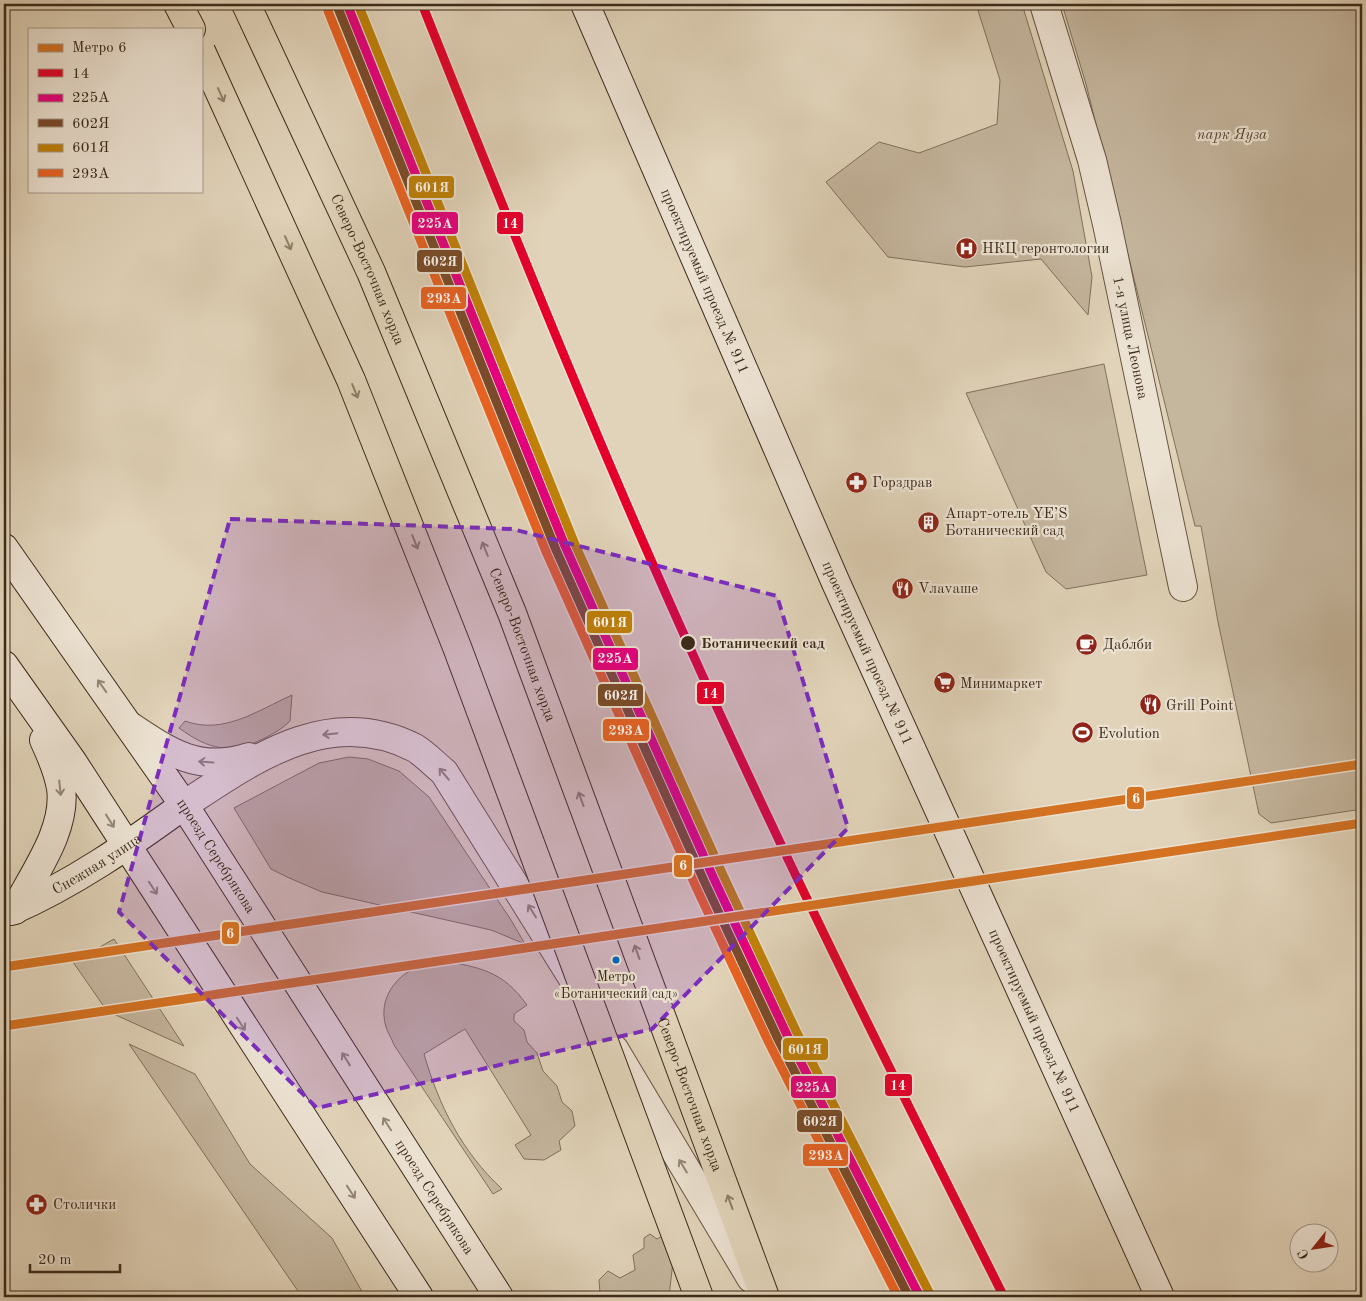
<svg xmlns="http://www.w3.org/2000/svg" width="1366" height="1301" font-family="'Old Standard TT',serif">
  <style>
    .green { fill: #c5b69e; stroke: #81705c }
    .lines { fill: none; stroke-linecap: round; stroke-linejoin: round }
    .street-casing { stroke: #665542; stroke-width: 30 }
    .secondary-casing { stroke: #3d2b1b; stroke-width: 30 }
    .primary-casing { stroke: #3d2b1b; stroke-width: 30 }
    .street { stroke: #ece2d2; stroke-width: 28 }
    .secondary { stroke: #ece2d2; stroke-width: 28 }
    .primary { stroke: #e1d3b9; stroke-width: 28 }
    .primary-bridge-casing { stroke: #3d2b1b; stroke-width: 30; stroke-linecap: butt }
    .primary-bridge { stroke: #e1d3b9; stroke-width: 28 }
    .rail-1-casing { stroke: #ece2d2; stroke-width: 12 }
    .rail-2-casing { stroke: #ece2d2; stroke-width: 12 }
    .rail-3-casing { stroke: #ece2d2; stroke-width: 12 }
    .rail-4-casing { stroke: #ece2d2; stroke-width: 12 }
    .rail-5-casing { stroke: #ece2d2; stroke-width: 12 }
    .rail-1 { stroke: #e4002b; stroke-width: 9 }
    .rail-2 { stroke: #e5007d; stroke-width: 9 }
    .rail-3 { stroke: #7a4b2a; stroke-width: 9 }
    .rail-4 { stroke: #bf8108; stroke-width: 9 }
    .rail-5 { stroke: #e96222; stroke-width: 9 }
    .metro-1-casing { stroke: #ece2d2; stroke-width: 12 }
    .metro-1 { stroke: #d57222; stroke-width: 9 }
    .oneway { stroke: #8f7f6a }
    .oneway2 { stroke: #948676 }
    .marked { fill: #7b2cbf; fill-opacity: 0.2; stroke: #7b2cbf; stroke-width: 4; stroke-dasharray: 10 6; stroke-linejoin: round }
    .stop-dot { fill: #3d2b1b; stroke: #ece2d2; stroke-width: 2 }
    .bus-dot { fill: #0065bd; stroke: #ece2d2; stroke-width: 2 }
    .labels { text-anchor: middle; stroke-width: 4.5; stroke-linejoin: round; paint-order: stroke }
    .bus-label { font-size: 14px; fill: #3d2b1b; stroke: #ece2d2 }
    .park-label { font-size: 15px; font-style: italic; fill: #584735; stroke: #ece2d2 }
    .poi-label { font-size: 15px; fill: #3d2b1b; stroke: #ece2d2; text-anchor: start }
    .street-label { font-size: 15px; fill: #3d2b1b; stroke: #ece2d2 }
    .stop-label { font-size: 15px; font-weight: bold; fill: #3d2b1b; stroke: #ece2d2; text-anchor: start }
    .line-badge { stroke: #ece2d2; stroke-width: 2 }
    .badge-label { font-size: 14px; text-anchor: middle; font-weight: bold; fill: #fff }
  </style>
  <rect width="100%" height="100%" fill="#e1d3b9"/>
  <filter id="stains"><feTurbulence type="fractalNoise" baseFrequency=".004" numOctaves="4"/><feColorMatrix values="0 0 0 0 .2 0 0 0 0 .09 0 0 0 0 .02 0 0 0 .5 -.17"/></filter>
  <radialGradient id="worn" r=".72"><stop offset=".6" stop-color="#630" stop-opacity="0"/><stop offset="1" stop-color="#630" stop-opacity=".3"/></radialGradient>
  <path class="green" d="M976,4H1022L1073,171L1092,277L1088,315L1041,259L965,267L888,257L826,182L879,142L919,153L997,124L1000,80Z
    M1062,4H1362V809L1271,823L1259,814L1218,622L1201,526H1195L1086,84Z
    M1104,364L1147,575L1066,589L1046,572L966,393Z
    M292,695L290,721C282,729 274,733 265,738C231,755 209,750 179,728L185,721C223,735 257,711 292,695Z
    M349,757L368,759L399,771L429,797L511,920L525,944L491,930L322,892L287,877L271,869L234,808L319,763Z
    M114,939L184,1046L107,1011L73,962Z
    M441,960C480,968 502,970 527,1005L514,1014V1021L524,1030L527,1042L537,1053L543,1071L557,1086L562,1102L572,1111L575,1126L559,1141L561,1150L544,1160L524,1159L515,1145L531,1135L465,1029L424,1054C439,1106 462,1152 502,1189L493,1194L394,1045C392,1039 388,1033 386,1027C375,991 408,963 441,960Z
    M129,1044L195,1074L250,1164L332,1238L365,1297H302Z
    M650,1234L657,1239L665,1234L673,1261L669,1297H611L600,1293L599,1280L608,1271L620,1278L635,1270L633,1255L644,1248V1238Z"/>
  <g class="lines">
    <defs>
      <g id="street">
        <path id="s1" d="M1044,4L1092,160L1107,224L1183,587"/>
        <path d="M130,726C170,753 200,773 249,757"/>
        <path d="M184,805C254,759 329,704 415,748C425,754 435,765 444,772L572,977"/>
        <path d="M614,1049L751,1278"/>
      </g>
      <g id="secondary">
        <path id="s2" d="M585,4L836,583L1160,1297"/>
        <path id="s3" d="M4,548L184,805L499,1297"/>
        <path d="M4,665L72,761L419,1297"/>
        <path d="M15,910C33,874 67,830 61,788C58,771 51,755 44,740"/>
        <path id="s4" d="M11,911C73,884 129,845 184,805"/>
      </g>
      <g id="primary">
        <path d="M178,4L191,29"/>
        <path id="s5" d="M246,4L371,272L512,613L765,1297"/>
      </g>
    </defs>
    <use href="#street" class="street-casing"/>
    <use href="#secondary" class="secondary-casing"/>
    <use href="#primary" class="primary-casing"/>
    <use href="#street" class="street"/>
    <use href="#secondary" class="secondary"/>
    <use href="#primary" class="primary"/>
    <defs>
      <path id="primary-bridge" d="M201,51L351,380L457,647L699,1297"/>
    </defs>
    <use href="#primary-bridge" class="primary-bridge-casing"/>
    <use href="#primary-bridge" class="primary-bridge"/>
    <defs>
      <path id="rail-1" d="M422,4C503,207 584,410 673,610C776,842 890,1070 1004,1297"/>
      <path id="rail-2" d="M347,4L565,546L714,879L787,1035L920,1297"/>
      <path id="rail-3" d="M338,8L556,550L705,883L778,1039L909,1297"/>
      <path id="rail-4" d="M358,4L574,542L723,875L796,1031L929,1292"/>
      <path id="rail-5" d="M328,11L547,554L696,887L769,1043L898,1297"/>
    </defs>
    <use href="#rail-1" class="rail-1-casing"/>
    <use href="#rail-2" class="rail-2-casing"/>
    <use href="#rail-3" class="rail-3-casing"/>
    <use href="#rail-4" class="rail-4-casing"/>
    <use href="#rail-5" class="rail-5-casing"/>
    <use href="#rail-1" class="rail-1"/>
    <use href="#rail-2" class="rail-2"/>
    <use href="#rail-3" class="rail-3"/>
    <use href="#rail-4" class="rail-4"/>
    <use href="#rail-5" class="rail-5"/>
    <defs>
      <path id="metro-1" d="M4,967L1362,764
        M4,1026L1362,823"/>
    </defs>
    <use href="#metro-1" class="metro-1-casing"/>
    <use href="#metro-1" class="metro-1"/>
  </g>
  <defs><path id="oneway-shaft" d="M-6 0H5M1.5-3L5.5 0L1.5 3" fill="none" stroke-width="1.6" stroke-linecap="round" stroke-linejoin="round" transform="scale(1.25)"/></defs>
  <g class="oneway">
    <use href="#oneway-shaft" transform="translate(221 95) rotate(66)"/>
    <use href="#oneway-shaft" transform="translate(288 243) rotate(66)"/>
    <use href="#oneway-shaft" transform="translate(355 391) rotate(68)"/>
    <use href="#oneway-shaft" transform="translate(415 542) rotate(68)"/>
    <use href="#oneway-shaft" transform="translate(485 549) rotate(-112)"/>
    <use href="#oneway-shaft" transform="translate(581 799) rotate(-110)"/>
    <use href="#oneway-shaft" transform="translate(637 952) rotate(-110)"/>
    <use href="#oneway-shaft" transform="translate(730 1202) rotate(-110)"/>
  </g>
  <g class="oneway2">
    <use href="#oneway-shaft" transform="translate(102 686) rotate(-125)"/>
    <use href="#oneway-shaft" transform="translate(330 734) rotate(174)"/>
    <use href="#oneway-shaft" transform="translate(206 762) rotate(-176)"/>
    <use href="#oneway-shaft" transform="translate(444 774) rotate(-130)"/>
    <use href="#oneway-shaft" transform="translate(60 788) rotate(84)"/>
    <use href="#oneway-shaft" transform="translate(110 821) rotate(58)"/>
    <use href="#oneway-shaft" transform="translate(153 888) rotate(57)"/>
    <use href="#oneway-shaft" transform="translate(532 911) rotate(-122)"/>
    <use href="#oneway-shaft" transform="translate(241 1024) rotate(57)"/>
    <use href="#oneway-shaft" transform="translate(346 1059) rotate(-122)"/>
    <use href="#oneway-shaft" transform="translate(387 1124) rotate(-123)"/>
    <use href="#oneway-shaft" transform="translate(683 1166) rotate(-121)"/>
    <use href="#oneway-shaft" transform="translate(351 1192) rotate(57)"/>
  </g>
  <path class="marked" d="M230,519L512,529L777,596L848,828L652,1029L317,1108L119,912Z"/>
  <defs>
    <symbol id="hospital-disc" viewBox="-11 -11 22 22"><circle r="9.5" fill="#8f2418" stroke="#ece2d2"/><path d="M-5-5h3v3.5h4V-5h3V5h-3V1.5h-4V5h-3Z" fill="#fff"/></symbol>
    <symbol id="pharmacy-disc" viewBox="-11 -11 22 22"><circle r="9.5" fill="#8f2418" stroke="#ece2d2"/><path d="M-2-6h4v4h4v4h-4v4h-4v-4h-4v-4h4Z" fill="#fff"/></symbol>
    <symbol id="building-disc" viewBox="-11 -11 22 22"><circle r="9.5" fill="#8f2418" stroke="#ece2d2"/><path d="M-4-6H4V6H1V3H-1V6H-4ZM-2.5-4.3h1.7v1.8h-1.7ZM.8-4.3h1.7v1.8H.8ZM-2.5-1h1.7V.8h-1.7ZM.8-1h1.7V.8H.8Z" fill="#fff"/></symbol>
    <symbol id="restaurant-disc" viewBox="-11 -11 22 22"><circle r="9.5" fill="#8f2418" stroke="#ece2d2"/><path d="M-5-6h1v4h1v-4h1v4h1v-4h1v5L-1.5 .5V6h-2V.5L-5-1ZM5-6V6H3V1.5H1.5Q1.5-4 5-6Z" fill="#fff"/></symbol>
    <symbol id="cafe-disc" viewBox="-11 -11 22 22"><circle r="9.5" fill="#8f2418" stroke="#ece2d2"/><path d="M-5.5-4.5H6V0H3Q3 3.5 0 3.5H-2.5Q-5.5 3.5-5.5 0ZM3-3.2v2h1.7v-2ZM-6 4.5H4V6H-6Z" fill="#fff"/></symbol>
    <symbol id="supermarket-disc" viewBox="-11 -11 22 22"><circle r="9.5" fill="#8f2418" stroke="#ece2d2"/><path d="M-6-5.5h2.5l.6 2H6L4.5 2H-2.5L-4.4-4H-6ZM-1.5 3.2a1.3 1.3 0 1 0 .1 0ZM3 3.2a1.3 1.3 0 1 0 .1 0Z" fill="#fff"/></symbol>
    <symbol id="stadium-disc" viewBox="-11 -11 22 22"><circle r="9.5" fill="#8f2418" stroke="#ece2d2"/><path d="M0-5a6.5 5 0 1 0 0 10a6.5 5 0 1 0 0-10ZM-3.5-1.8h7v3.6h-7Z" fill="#fff"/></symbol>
  </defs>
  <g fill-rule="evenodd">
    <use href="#hospital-disc" x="954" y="236" width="25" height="25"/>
    <use href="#pharmacy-disc" x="844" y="470" width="25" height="25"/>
    <use href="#building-disc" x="916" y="510" width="25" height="25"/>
    <use href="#restaurant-disc" x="890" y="576" width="25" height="25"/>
    <use href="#cafe-disc" x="1074" y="632" width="25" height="25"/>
    <use href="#supermarket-disc" x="932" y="670" width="25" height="25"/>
    <use href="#restaurant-disc" x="1138" y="692" width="25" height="25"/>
    <use href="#stadium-disc" x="1070" y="720" width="25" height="25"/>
    <use href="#pharmacy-disc" x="24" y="1192" width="25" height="25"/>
  </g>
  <circle class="stop-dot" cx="688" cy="643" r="8"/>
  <circle class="bus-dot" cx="616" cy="960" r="4.5"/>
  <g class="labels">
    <g class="bus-label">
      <text x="616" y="981">Метро<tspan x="616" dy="17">«Ботанический сад»</tspan></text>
    </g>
    <g class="park-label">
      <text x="1232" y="139">парк Яуза</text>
    </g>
    <g class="poi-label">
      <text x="982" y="253">НКЦ геронтологии</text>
      <text x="872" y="487">Горздрав</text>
      <text x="945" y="518">Апарт-отель YE’S<tspan x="945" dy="17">Ботанический сад</tspan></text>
      <text x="918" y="593">Vлаvаше</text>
      <text x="1103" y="649">Даблби</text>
      <text x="960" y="688">Минимаркет</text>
      <text x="1166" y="710">Grill Point</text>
      <text x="1098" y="738">Evolution</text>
      <text x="53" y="1209">Столички</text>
    </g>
    <g class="street-label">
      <text dy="5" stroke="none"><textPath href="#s5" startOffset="292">Северо-Восточная хорда</textPath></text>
      <text dy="5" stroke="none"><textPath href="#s2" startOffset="302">проектируемый проезд № 911</textPath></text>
      <text dy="5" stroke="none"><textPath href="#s1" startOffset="345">1-я улица Леонова</textPath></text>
      <text dy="5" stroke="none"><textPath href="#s5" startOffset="698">Северо-Восточная хорда</textPath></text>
      <text dy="5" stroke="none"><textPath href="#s2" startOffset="708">проектируемый проезд № 911</textPath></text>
      <text dy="5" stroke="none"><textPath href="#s3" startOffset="374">проезд Серебрякова</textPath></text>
      <text dy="5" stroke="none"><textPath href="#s4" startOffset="98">Снежная улица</textPath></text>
      <text dy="5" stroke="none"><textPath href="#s2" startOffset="1112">проектируемый проезд № 911</textPath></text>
      <text dy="5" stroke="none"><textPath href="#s5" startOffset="1178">Северо-Восточная хорда</textPath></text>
      <text dy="5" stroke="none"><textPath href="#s3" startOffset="779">проезд Серебрякова</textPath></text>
    </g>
    <g class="stop-label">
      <text x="701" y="648">Ботанический сад</text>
    </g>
  </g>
  <g class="line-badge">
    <rect x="408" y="175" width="47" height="24" rx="5" fill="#bf8108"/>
    <rect x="411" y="211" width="48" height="24" rx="5" fill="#e5007d"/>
    <rect x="496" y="211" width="28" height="24" rx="5" fill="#e4002b"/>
    <rect x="416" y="249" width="47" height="24" rx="5" fill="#7a4b2a"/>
    <rect x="420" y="286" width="47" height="24" rx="5" fill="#e96222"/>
    <rect x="586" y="610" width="47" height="24" rx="5" fill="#bf8108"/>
    <rect x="592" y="647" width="47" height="24" rx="5" fill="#e5007d"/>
    <rect x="696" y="681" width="29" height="24" rx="5" fill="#e4002b"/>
    <rect x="597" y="683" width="47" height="24" rx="5" fill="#7a4b2a"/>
    <rect x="602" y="718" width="48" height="24" rx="5" fill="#e96222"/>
    <rect x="1126" y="786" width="19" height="24" rx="5" fill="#d57222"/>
    <rect x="673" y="854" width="20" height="24" rx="5" fill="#d57222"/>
    <rect x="221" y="921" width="19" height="24" rx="5" fill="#d57222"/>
    <rect x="782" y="1037" width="47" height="24" rx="5" fill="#bf8108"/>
    <rect x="884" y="1073" width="29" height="24" rx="5" fill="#e4002b"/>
    <rect x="790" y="1075" width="47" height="24" rx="5" fill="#e5007d"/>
    <rect x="796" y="1109" width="47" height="24" rx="5" fill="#7a4b2a"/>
    <rect x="802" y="1143" width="47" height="24" rx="5" fill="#e96222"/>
  </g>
  <g class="badge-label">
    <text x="432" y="192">601Я</text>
    <text x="435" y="228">225А</text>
    <text x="510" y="228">14</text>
    <text x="440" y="266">602Я</text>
    <text x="444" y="303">293А</text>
    <text x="610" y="627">601Я</text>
    <text x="615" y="663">225А</text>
    <text x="710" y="698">14</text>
    <text x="621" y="700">602Я</text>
    <text x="626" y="735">293А</text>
    <text x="1136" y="803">6</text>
    <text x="683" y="870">6</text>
    <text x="230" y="938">6</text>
    <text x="805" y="1054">601Я</text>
    <text x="898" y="1090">14</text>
    <text x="813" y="1092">225А</text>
    <text x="820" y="1126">602Я</text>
    <text x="826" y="1160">293А</text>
  </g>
  <rect width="1366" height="1301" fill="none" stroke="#e1d3b9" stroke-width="20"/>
  <rect x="5" y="5" width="1356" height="1291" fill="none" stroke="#3d2b1b" stroke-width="2.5"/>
  <rect x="10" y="10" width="1346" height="1281" fill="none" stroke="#3d2b1b"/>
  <rect x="28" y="28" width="175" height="165" fill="#ece2d2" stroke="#a69989"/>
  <rect x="38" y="44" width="25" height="8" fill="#d57222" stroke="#a69989"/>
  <text x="72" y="52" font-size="15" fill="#3d2b1b">Метро 6</text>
  <rect x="38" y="69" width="25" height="8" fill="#e4002b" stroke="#a69989"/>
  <text x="72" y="78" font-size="15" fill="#3d2b1b">14</text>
  <rect x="38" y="94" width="25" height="8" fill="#e5007d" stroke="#a69989"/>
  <text x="72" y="102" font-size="15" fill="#3d2b1b">225А</text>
  <rect x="38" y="119" width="25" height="8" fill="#7a4b2a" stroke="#a69989"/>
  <text x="72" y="128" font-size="15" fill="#3d2b1b">602Я</text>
  <rect x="38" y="144" width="25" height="8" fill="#bf8108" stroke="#a69989"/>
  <text x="72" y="152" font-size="15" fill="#3d2b1b">601Я</text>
  <rect x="38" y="169" width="25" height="8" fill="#e96222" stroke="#a69989"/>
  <text x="72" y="178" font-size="15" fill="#3d2b1b">293А</text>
  <g transform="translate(1314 1248) rotate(240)"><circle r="24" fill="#ece2d2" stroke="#a69989"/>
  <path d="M0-4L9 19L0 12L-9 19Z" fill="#8f2418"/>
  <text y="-8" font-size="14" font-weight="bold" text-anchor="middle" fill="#3d2b1b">С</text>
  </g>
  <path d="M30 1264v8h90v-8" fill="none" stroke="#3d2b1b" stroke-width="2.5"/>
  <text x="38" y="1264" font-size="15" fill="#3d2b1b" stroke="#ece2d2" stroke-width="4" paint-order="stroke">20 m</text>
  <rect width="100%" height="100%" filter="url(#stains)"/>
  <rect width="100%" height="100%" fill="url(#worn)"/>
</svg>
